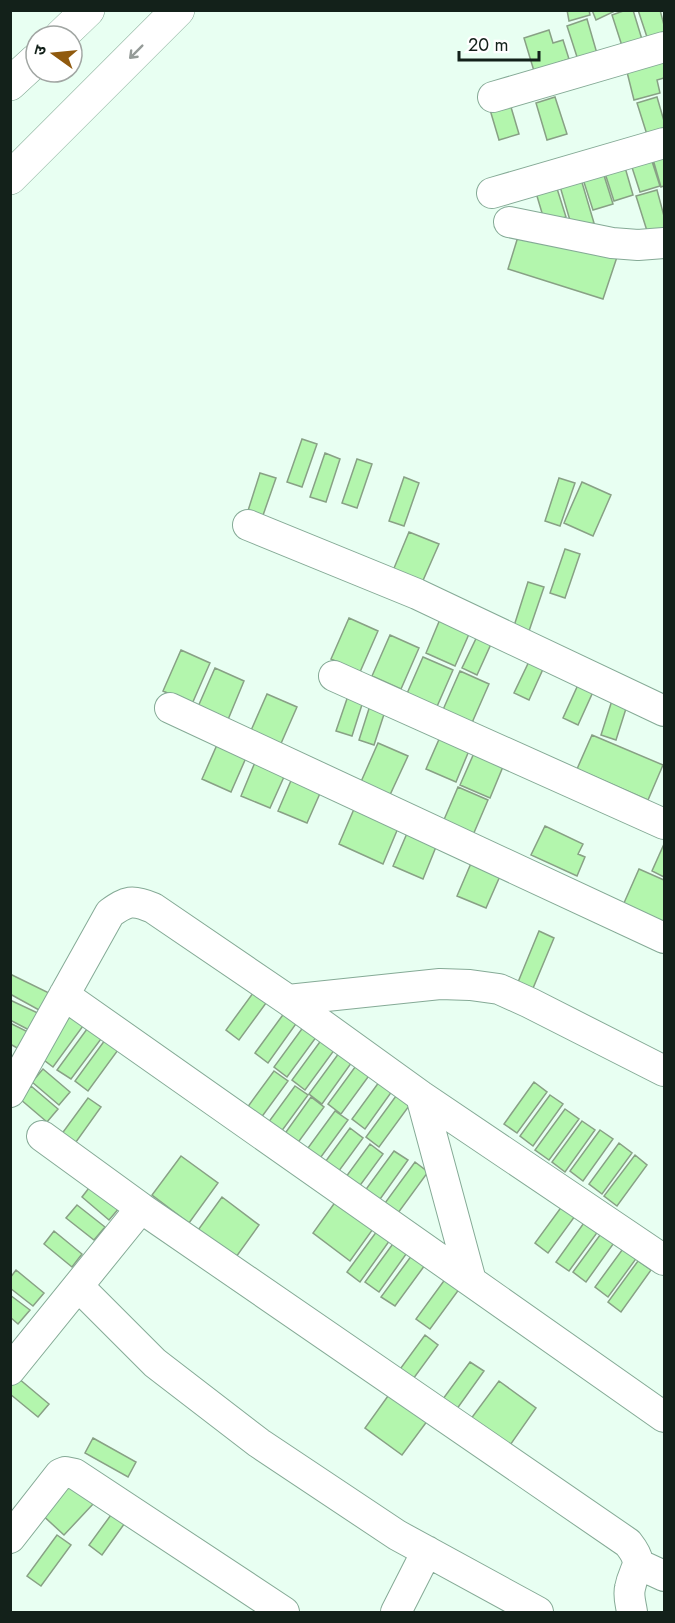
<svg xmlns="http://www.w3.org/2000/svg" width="675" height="1623" font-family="Jost,'Noto Sans Devanagari',sans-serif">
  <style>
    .building { fill: #b3f6ad; stroke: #88a185; stroke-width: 1.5 }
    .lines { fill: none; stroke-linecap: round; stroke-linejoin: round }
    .minor-casing { stroke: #85aa96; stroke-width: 32 }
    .highway-casing { stroke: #85aa96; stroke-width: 34 }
    .minor { stroke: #fff; stroke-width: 30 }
    .highway { stroke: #fff; stroke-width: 33 }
    .oneway { stroke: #959b98 }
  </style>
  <rect width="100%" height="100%" fill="#e8fff2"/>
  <path class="building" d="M567,10H589L590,15L569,21Z
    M592,10H612L613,12L596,20Z
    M626,10H633L644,46L624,52L612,15Z
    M638,10H660L664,25V38L649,43Z
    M587,19L598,57L579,63L567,26Z
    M549,30L553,43L563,40L569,59L534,71L524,38Z
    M664,54V78L657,80L660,93L634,100L625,64Z
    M508,97L519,134L499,140L488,103Z
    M555,97L567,134L547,140L536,103Z
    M657,97L664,121V136L649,141L637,103Z
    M664,144V186L661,187L650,149Z
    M648,149L660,186L640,192L628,155Z
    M622,157L633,195L614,201L602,164Z
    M601,166L613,204L593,210L581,173Z
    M578,169L594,223L581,227L571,224L557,176Z
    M554,179L566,217L545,223L534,186Z
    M657,190L664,216V228L648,234L636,196Z
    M521,227L617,257L603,299L508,269Z
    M302,439L317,444L302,487L287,482Z
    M325,453L340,459L326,502L310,497Z
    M357,459L372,464L357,508L342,503Z
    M260,473L276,478L261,521L246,517Z
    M404,477L419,483L404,526L389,521Z
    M559,478L575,483L560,526L545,521Z
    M582,482L611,495L593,536L564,523Z
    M409,532L439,544L421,585L392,573Z
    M565,549L580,554L565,598L550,593Z
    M528,582L544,587L529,631L514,626Z
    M443,612L473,625L455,666L426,653Z
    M349,618L378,631L360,672L331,659Z
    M482,626L496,633L477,675L462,668Z
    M390,635L419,648L401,689L372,676Z
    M181,650L210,663L192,704L163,691Z
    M534,651L548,658L529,700L514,693Z
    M423,657L453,670L435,711L405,698Z
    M215,668L244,681L227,722L197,709Z
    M460,671L489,684L471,725L442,712Z
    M582,676L597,683L578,725L563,718Z
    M351,687L366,692L352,736L336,731Z
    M615,691L630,696L616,740L601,735Z
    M267,694L297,707L279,748L249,735Z
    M373,696L388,702L374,745L359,740Z
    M444,728L473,741L456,782L426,769Z
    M592,735L663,765L648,800L577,769Z
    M220,738L249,751L231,792L202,779Z
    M378,743L408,756L389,797L360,784Z
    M478,744L507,757L490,798L460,785Z
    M258,755L288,768L270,808L241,796Z
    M296,769L325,782L307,823L278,811Z
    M458,787L488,800L470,842L440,829Z
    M357,802L401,821L383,864L339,844Z
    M411,824L440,837L423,879L393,866Z
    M545,826L583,844L578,854L585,857L577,876L531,855Z
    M664,844V877L652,871Z
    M475,854L504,867L486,908L457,896Z
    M639,869L664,880V931L620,912Z
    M539,931L554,938L531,993L516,987Z
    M10,974L49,993L39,1010L10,994Z
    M256,989L269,999L239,1040L226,1030Z
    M10,1000L40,1014L31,1031L10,1020Z
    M285,1012L298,1021L268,1063L255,1053Z
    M70,1016L83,1026L53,1067L40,1057Z
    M10,1023L28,1032L19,1049L10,1044Z
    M304,1026L317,1036L287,1077L274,1067Z
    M87,1029L101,1039L71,1079L57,1070Z
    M322,1039L335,1049L305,1090L292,1080Z
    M105,1040L118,1050L88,1091L75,1081Z
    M339,1053L352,1062L322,1104L309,1094Z
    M358,1063L371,1073L341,1114L328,1104Z
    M43,1069L70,1092L59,1105L32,1082Z
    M274,1071L288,1081L258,1122L244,1112Z
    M382,1078L395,1087L365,1129L352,1119Z
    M534,1082L547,1092L517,1133L504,1124Z
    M31,1086L58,1109L47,1122L20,1099Z
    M295,1086L308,1095L278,1136L265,1127Z
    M550,1095L563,1104L533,1146L520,1136Z
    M396,1096L409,1106L379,1147L366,1137Z
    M311,1097L324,1107L294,1148L281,1139Z
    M88,1098L101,1107L71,1149L58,1139Z
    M565,1109L579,1119L549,1160L535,1150Z
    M335,1111L348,1120L318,1161L305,1152Z
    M582,1121L595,1130L565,1172L552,1162Z
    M350,1128L363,1138L333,1179L320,1169Z
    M600,1130L613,1139L583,1181L570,1171Z
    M619,1143L632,1153L602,1194L589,1184Z
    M370,1144L383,1154L353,1195L340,1185Z
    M394,1151L408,1160L378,1202L364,1192Z
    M635,1155L647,1165L617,1206L604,1196Z
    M181,1156L218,1183L189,1223L152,1195Z
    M415,1162L428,1172L398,1213L385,1203Z
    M92,1184L120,1207L109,1220L82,1197Z
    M341,1194L378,1222L350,1261L313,1233Z
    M222,1197L259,1225L231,1264L193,1237Z
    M565,1202L578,1212L548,1253L535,1243Z
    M77,1205L105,1227L94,1240L66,1218Z
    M586,1220L599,1230L569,1271L556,1262Z
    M54,1231L82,1254L72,1267L44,1244Z
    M377,1231L390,1240L360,1282L347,1272Z
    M603,1231L616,1240L586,1282L573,1272Z
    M395,1241L409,1250L379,1292L365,1282Z
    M625,1246L638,1256L608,1297L595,1287Z
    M412,1255L425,1265L395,1306L381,1297Z
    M638,1261L651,1270L621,1312L608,1302Z
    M16,1270L44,1293L33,1306L10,1288V1278Z
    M446,1278L460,1288L430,1329L416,1319Z
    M10,1295L30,1310L18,1324L10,1317Z
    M425,1335L438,1345L408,1386L395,1376Z
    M470,1362L484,1371L454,1413L440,1403Z
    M12,1373L49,1404L38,1417L10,1394V1375Z
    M499,1381L536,1408L508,1448L470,1420Z
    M393,1389L431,1416L402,1455L365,1428Z
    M93,1438L136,1462L128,1477L85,1453Z
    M71,1475L94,1503L64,1535L38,1511Z
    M119,1504L132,1513L102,1555L89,1545Z
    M57,1535L71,1545L41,1586L27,1576Z"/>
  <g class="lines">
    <defs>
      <path id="minor" d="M493,97L664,47
        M492,193L664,143
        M509,222L612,243L638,245L664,243
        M248,525L417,594L664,711
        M334,676L664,824
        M170,708L664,938
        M64,995L664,1417
        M288,1000L440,984L470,985L499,989L530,1003L664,1071
        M10,1092L110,913C127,901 132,899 153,908L288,1000L421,1096L664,1260
        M421,1096L471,1281
        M42,1136L141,1208L628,1543C646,1566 634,1566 630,1588C628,1596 631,1605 632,1612
        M78,1286L155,1363L259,1443L397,1535L538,1612
        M10,1370L141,1208
        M10,1538L60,1474L65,1472L75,1474L284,1612
        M638,1564L664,1576
        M396,1612L427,1551"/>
      <path id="highway" d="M61,36L88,10
        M10,84L36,60
        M10,178L178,10"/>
    </defs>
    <use href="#minor" class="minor-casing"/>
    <use href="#highway" class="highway-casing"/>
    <use href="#minor" class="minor"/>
    <use href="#highway" class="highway"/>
  </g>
  <defs><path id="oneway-shaft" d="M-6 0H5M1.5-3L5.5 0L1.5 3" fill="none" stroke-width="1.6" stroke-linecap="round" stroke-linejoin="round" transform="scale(1.5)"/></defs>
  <use class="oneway" href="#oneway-shaft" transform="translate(136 52) rotate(135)"/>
  <rect width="675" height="1623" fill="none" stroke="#13211a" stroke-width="24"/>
  <g transform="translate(54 54) rotate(285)"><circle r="28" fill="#ffffff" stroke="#a1a6a3" stroke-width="1.5"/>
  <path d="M0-4.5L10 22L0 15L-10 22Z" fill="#905a0e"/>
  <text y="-9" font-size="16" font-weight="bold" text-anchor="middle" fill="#13211a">उ</text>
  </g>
  <path d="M459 51v9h80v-9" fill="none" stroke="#13211a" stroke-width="3"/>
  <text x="468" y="51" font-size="18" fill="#13211a" stroke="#ffffff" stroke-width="4.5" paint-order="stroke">20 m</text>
</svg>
